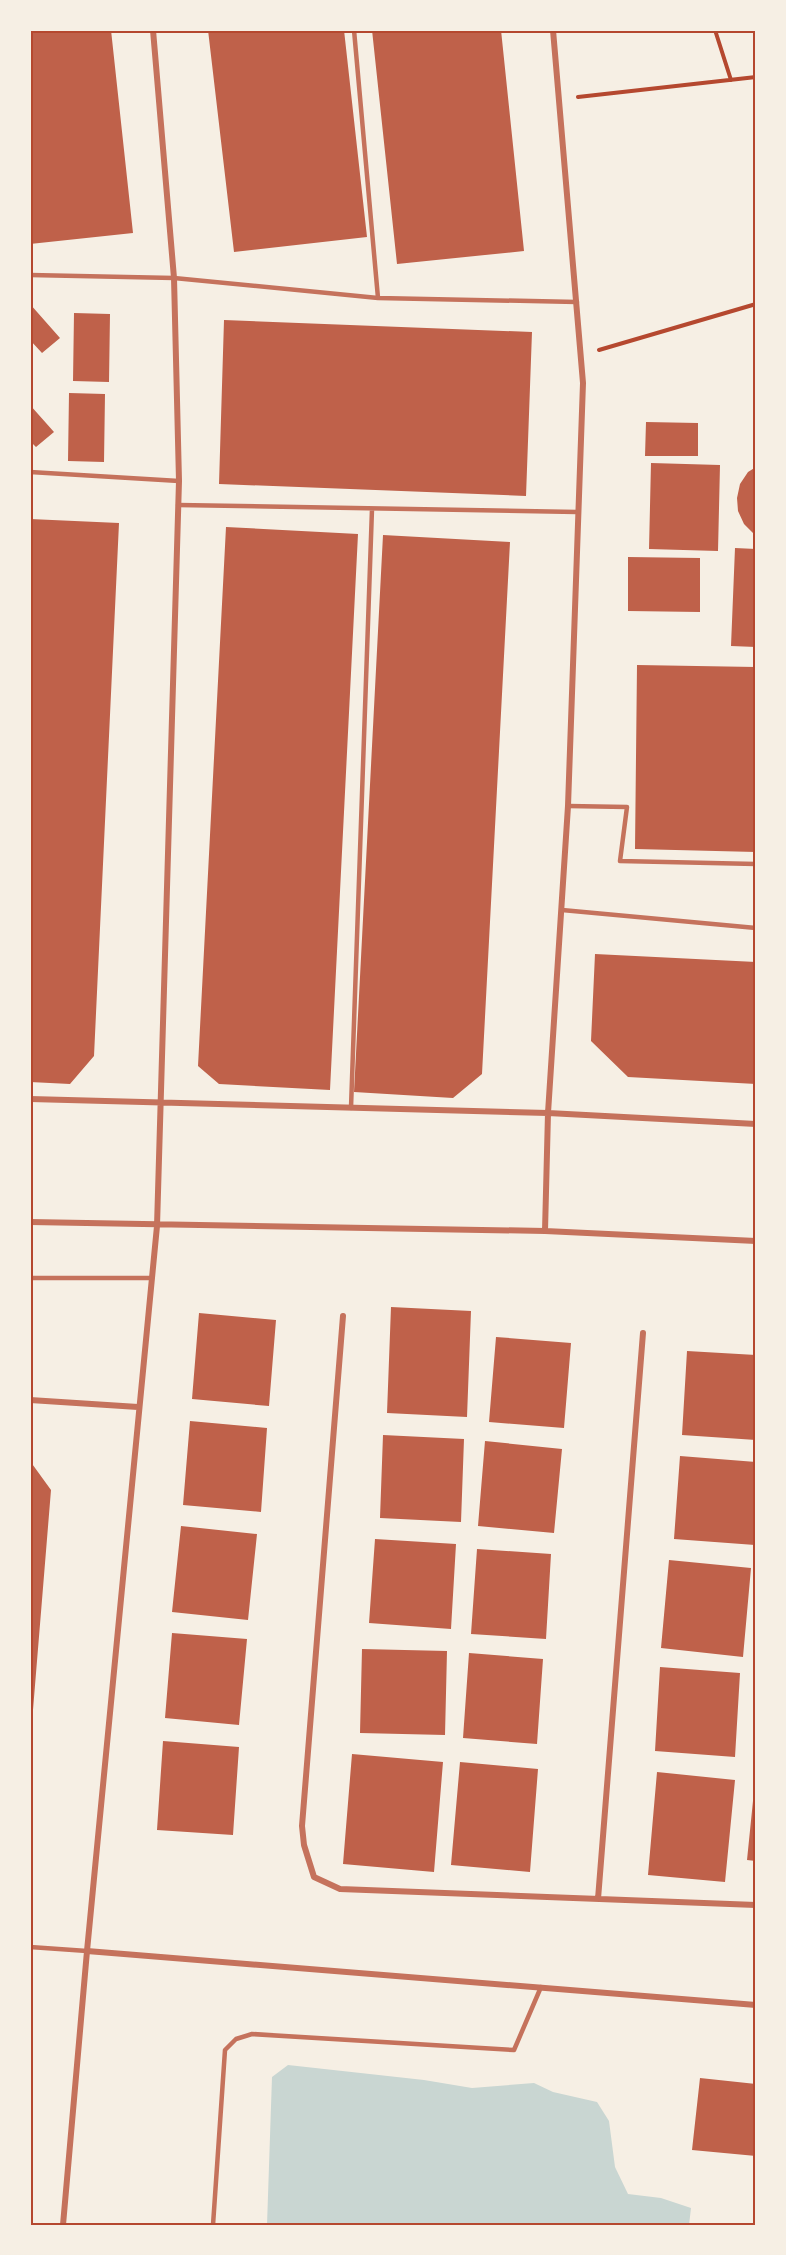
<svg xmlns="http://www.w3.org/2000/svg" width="786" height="2255" font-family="Spectral,serif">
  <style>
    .water { fill: #c9d6d2 }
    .building { fill: #bf614a }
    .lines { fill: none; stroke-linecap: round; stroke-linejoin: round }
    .path { stroke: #b5482f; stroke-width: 4 }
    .service { stroke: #c5725c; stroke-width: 4.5 }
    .minor { stroke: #c5725c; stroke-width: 6 }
    .neatline { fill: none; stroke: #b5482f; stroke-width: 2 }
  </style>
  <rect width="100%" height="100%" fill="#f6efe4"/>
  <path class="water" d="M288,2065L424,2080L472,2088L534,2083L553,2092L597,2102L609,2121L615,2167L628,2194L661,2198L691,2208L689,2225H267L272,2077Z"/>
  <path class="building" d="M30,30H111L133,233L30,244Z
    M208,30H344L367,237L234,252Z
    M372,30H501L524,251L397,264Z
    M30,304L60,338L42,353L30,340Z
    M74,313L110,314L109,382L73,381Z
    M224,320L532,332L526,496L219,484Z
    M69,393L105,394L104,462L68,461Z
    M30,405L54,432L36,447L30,441Z
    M646,422L698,423V456H645Z
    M651,463L720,465L718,551L649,549Z
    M756,467V536L744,524L738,511L737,498L740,484L748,472Z
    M30,519L119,523L94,1056L70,1084L30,1082Z
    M226,527L358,534L330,1090L219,1084L198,1066Z
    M383,535L510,542L482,1074L453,1098L354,1092Z
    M735,548L756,549V647L731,646Z
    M628,557L700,558V612L628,611Z
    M637,665L756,667V852L635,849Z
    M595,954L756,962V1084L628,1077L591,1041Z
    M391,1307L471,1311L467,1417L387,1413Z
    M199,1313L276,1320L269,1406L192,1399Z
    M496,1337L571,1343L564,1428L489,1422Z
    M687,1351L756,1355V1440L682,1435Z
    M190,1421L267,1428L261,1512L183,1505Z
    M383,1435L464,1439L461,1522L380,1518Z
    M485,1441L562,1449L554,1533L478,1526Z
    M680,1456L756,1462L755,1545L674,1539Z
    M30,1461L51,1490L32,1722H30Z
    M181,1526L257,1534L248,1620L172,1612Z
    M375,1539L456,1544L451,1629L369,1623Z
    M477,1549L551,1554L546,1639L471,1634Z
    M669,1560L751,1568L743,1657L661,1648Z
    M172,1633L247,1639L239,1725L165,1718Z
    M362,1649L447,1651L445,1735L360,1733Z
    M469,1653L543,1659L537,1744L463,1738Z
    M660,1667L740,1673L735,1757L655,1751Z
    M163,1741L239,1747L233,1835L157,1830Z
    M352,1754L443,1762L434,1872L343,1864Z
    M460,1762L538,1769L530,1872L451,1865Z
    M657,1772L735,1780L725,1882L648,1875Z
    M754,1791L756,1792V1861L747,1860Z
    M700,2078L756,2084V2156L692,2150Z"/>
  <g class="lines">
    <path class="path" d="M715,30L731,80
      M578,97L756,77
      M599,350L756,304"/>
    <path class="service" d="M354,30L378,298
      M30,275L174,278L378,298L577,302
      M30,472L179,481
      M178,505L577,512
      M568,806L627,807L620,861L756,864
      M562,910L756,928
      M351,1108L372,509
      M30,1278H152
      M30,1947L87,1951
      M213,2225L225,2050L236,2039L252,2034L514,2050L541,1987"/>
    <path class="minor" d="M30,1099L548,1113L756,1124
      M30,1222L545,1231L756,1241
      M545,1231L548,1113L568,806L583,383L553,30
      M343,1316L302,1826L304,1845L314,1877L340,1889L756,1905
      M30,1400L138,1407
      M598,1899L643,1333
      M87,1951L756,2005
      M63,2225L87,1951L157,1226L179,481L174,278L153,30"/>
  </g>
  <rect width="786" height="2255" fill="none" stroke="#f6efe4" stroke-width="63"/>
  <rect x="32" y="32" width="722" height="2192" class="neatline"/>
</svg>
